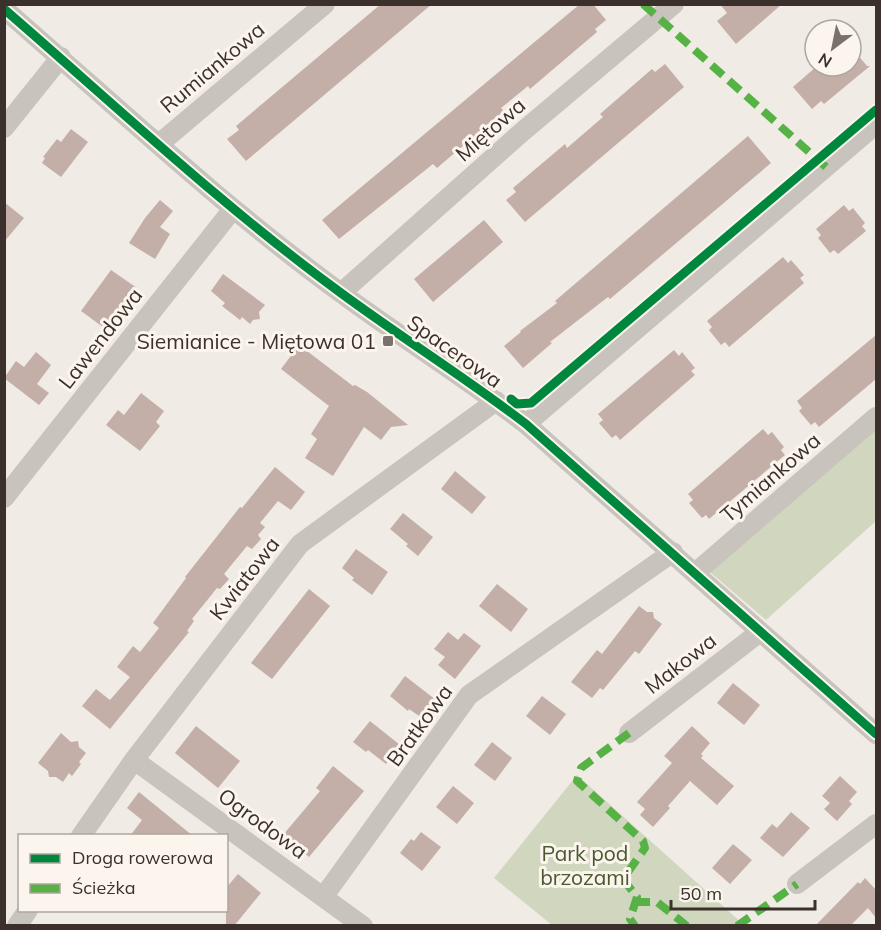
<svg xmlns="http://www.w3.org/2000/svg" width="881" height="930" font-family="Mulish,sans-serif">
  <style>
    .green { fill: #d1d6bf }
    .building { fill: #c3afa7 }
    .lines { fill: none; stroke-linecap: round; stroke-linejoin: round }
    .minor { stroke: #c9c3be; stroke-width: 20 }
    .quiet { stroke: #57b246; stroke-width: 8; stroke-dasharray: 15 8; stroke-linecap: butt }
    .cycleway-casing { stroke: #fbf5ee; stroke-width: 13 }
    .cycleway { stroke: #00873e; stroke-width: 9 }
    .poi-dot { fill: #7a716c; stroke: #fbf5ee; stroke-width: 2 }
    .labels { text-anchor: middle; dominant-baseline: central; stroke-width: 6; stroke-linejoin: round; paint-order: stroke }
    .street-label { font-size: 21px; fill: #3b302b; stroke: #fbf5ee }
    .poi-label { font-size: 21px; fill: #3b302b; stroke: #fbf5ee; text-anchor: end }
    .park-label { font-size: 21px; fill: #4a5a2e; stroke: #fbf5ee }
  </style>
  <rect width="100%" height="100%" fill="#f0ebe5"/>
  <path class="green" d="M876,418V521L766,620L704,567Z
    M577,775L744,925H552L494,878Z"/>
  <path class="building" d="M381,4H432L246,161L227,139L239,130L236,126Z
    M580,4H593L606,20L595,29L597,32L530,89L528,86L501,108L504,111L437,168L433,164L339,239L322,220Z
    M720,4H782L736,44L717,21L727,13Z
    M851,47L867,66H870L824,104L821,101L812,109L793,87L817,66H851Z
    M665,64L684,87L525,222L506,200L516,192L513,188L565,144L567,148L603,117L600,114L652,69L655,72Z
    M71,129L88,142L61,177L42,163L45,158L43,157L57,139L61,142Z
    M748,136L771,163L610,299L608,297L550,342L552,343L523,368L504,346L521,332L520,331L557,303L555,301Z
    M160,200L173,211L160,227L170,234L155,259L129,243L145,218Z
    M4,202L24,218L4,242Z
    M844,205L849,211L853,208L865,223L862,226L866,231L838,254L834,250L830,253L818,238L821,235L816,229Z
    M484,220L503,242L433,302L414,279Z
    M783,257L788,263L791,260L804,275L800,278L804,283L729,347L725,342L721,345L709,330L712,327L707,321Z
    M111,270L137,288L107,330L81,311Z
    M223,274L265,305L259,312L260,319L253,320L250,324L242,317L240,320L222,306L225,303L211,291Z
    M876,335V379L819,427L815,422L811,425L799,411L802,408L797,401Z
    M299,345L353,386L355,385L367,392L408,425L391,427L381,440L364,427L333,476L305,458L317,439L311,434L329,406L281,369Z
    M674,350L679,356L682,352L695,368L691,371L695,375L620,440L616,435L612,438L599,423L603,420L598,414Z
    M36,352L51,365L37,384L49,393L39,405L4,378L16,361L24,367Z
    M141,393L164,411L156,422L160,426L140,451L106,425L118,410L124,415Z
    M763,429L768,435L772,432L784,447L781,450L785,455L709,519L706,515L702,518L689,503L693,500L688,494Z
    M275,467L305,492L291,510L278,501L260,523L265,527L258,535L261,539L252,549L247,546L224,574L229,579L220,589L217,588L192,619L194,621L187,631L189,632L110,729L82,706L96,689L110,700L130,677L117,667L133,646L140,652L159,628L153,623L186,578L185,577L240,507L242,508Z
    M455,471L486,497L472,514L441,489Z
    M403,513L433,537L418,556L406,546L408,544L390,529Z
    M356,549L388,572L372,595L352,580L354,578L342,568Z
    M497,584L528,609L511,632L479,606Z
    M309,589L330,606L272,679L251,663Z
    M639,606L647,612H653L654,618L662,624L639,654L635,651L603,690L600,688L592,698L571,682L597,650L602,654Z
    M448,632L458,640L464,633L481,646L455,679L438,665L445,657L434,649Z
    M405,676L436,700L422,718L409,709L408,711L390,696Z
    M733,683L760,705L744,725L717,703Z
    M542,696L566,714L550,735L526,716Z
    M370,721L400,745L386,764L368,750L366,752L353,742Z
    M196,726L240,761L218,788L175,753Z
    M692,726L710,743L701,754L703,756L701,758L734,786L717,805L690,781L668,806L670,808L653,827L640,815L645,809L637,802L672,763L664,756Z
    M61,733L71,742L78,741L79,747L86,753L79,762L81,764L72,776L69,773L63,782L56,777H49L48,771L38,763Z
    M492,742L512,758L495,781L474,765Z
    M333,766L364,791L309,857L283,835L320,791L316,788Z
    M840,776L857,792L849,801L852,804L837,821L824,809L830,803L822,796Z
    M453,786L474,803L457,824L436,807Z
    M139,792L193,836H130L142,820L127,808Z
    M791,812L810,828L783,857L760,838L772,824L777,828Z
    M421,832L441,847L422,871L400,853L411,839L414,841Z
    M733,844L752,860L730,884L712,868Z
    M238,874L261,893L234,926H226V888Z
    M865,878L876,890V918L868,908L850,926H815L858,882L860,884Z"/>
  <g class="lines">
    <path class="minor" d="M4,9C115,105 222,206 341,293C402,338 466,378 526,424L876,734
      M4,128L61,57
      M159,144L325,4
      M341,293L522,132L674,4
      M526,424L876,124
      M4,498L233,209
      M695,573L876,417
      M629,733L760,632
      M134,760L363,926
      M81,836L134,760L300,544L496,401
      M797,884L876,824
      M324,896L469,695L673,552
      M17,926L28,910"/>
    <path class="quiet" d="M643,4L826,167
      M629,733L581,768L577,781L643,841L645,848L623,879L637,897L630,919L635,926
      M635,902H657L687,926
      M737,926L797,884"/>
    <g class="cycleway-casing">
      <path id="cycleway" d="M4,9C115,105 222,206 341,293C402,338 466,378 526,424L876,734
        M511,399L517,404L531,403L876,110"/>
    </g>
    <use href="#cycleway" class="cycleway"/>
  </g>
  <rect class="poi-dot" x="382" y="335" width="12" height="12" rx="3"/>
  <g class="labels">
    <g class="street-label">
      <text transform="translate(212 67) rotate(-40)">Rumiankowa</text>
      <text transform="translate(490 129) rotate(-41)">Miętowa</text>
      <text transform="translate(100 338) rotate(-52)">Lawendowa</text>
      <text transform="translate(455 351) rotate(35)">Spacerowa</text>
      <text transform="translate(770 477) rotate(-41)">Tymiankowa</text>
      <text transform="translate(244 578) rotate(-52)">Kwiatowa</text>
      <text transform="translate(680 663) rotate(-38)">Makowa</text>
      <text transform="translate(419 725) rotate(-54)">Bratkowa</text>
      <text transform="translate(263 823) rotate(36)">Ogrodowa</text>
    </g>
    <g class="poi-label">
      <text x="376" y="341">Siemianice - Miętowa 01</text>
    </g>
    <g class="park-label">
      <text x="585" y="853">Park pod<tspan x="585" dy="24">brzozami</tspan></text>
    </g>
  </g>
  <rect width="881" height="930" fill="none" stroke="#3b302b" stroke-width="12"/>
  <rect x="18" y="834" width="210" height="78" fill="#fbf5ee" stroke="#aea6a0" stroke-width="1.5"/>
  <rect x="30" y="854" width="30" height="9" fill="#00873e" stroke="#aea6a0" stroke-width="1.5"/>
  <text x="72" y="864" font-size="18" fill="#3b302b">Droga rowerowa</text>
  <rect x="30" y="884" width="30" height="9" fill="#57b246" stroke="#aea6a0" stroke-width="1.5"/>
  <text x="72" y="894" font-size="18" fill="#3b302b">Ścieżka</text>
  <g transform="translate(833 48) rotate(212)"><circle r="28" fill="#fbf5ee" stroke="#aea6a0" stroke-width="1.5"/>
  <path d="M0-4.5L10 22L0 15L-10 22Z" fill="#7a716c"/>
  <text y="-9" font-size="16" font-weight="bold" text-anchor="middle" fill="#3b302b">N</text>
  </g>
  <path d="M671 900v9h144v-9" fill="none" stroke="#3b302b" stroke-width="3"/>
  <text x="680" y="900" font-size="18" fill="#3b302b" stroke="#fbf5ee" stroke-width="4.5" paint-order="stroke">50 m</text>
</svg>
